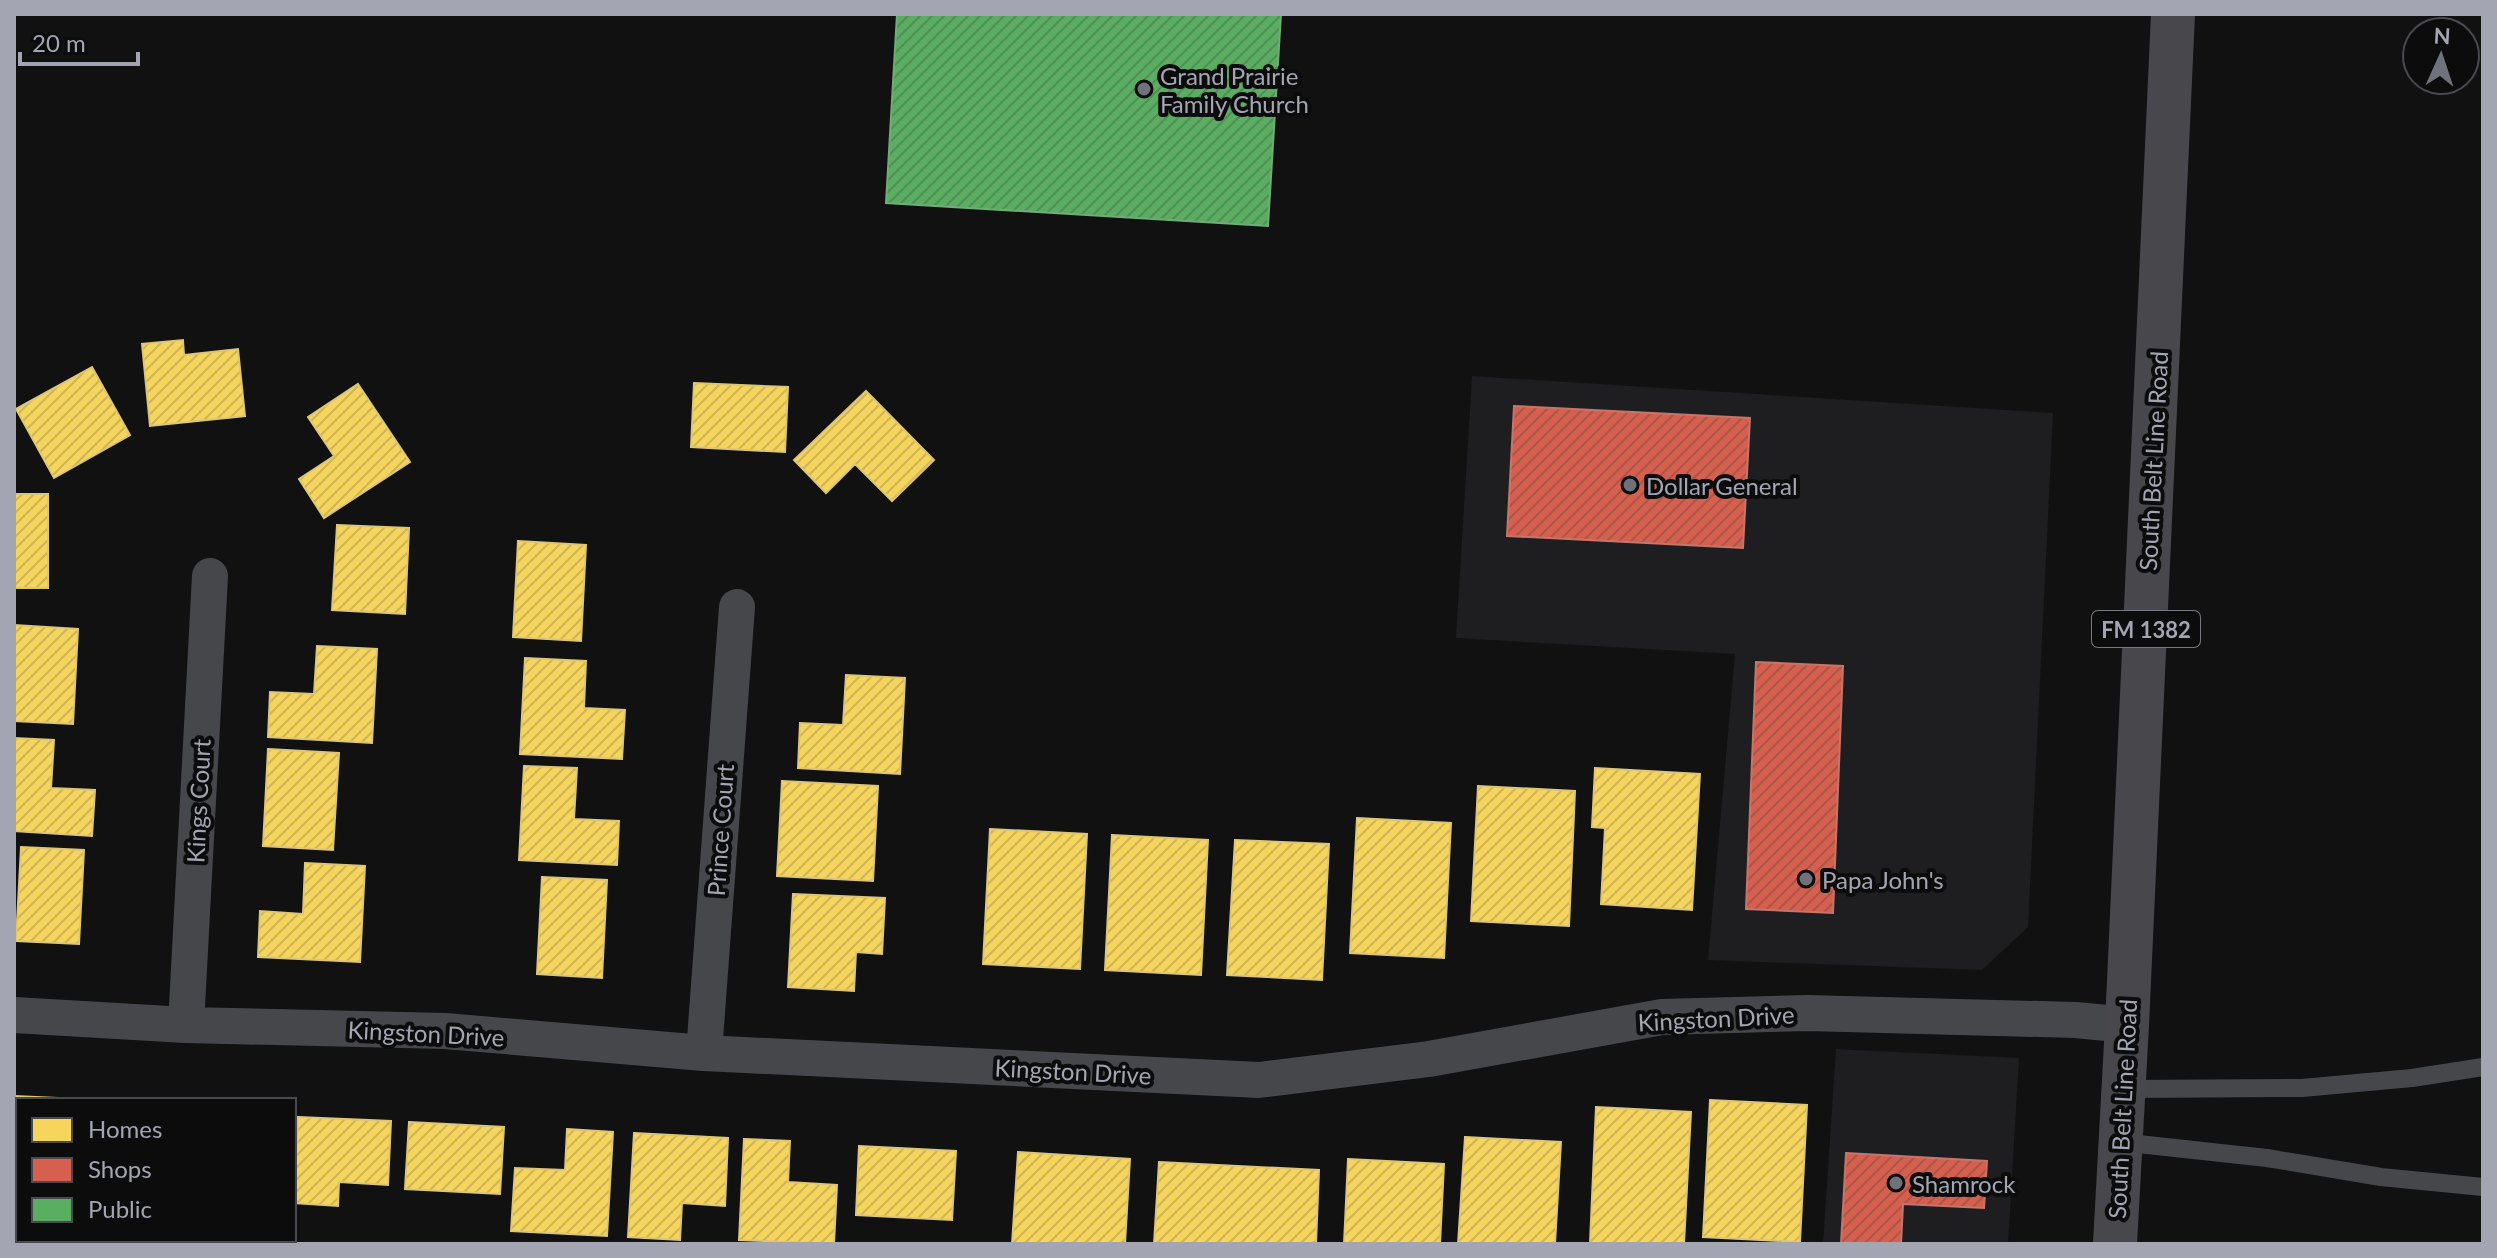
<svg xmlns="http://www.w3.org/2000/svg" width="2497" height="1258" font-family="Lato,sans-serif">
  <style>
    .built { fill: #1e1e20 }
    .homes { fill: url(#homes-hatch); stroke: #ddc776; stroke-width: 2 }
    .shops { fill: url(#shops-hatch); stroke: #c7756b; stroke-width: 2 }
    .public { fill: url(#public-hatch); stroke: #70ac79; stroke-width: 2 }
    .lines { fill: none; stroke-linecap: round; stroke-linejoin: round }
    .service { stroke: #46474a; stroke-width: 18 }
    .minor { stroke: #46474a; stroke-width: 36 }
    .primary { stroke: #48484c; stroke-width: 44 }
    .poi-dot { fill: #70727a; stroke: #0c0c0d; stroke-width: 3 }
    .labels { text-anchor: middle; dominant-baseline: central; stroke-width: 8; stroke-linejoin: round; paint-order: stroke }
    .shield { fill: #0c0c0d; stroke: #767880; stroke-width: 2 }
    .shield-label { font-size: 22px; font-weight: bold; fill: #a3a6b2 }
    .poi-label { font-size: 24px; fill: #a3a6b2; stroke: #0c0c0d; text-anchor: start }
    .street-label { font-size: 24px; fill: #a3a6b2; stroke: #0c0c0d }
  </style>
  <defs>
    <pattern id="homes-hatch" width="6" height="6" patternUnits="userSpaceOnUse" patternTransform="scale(2)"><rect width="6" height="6" fill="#f6d55c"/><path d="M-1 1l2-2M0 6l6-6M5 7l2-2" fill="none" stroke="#cfb454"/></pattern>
    <pattern id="shops-hatch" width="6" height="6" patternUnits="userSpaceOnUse" patternTransform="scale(2)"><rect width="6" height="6" fill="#d6604d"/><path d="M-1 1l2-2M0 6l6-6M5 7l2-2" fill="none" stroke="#ad5447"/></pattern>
    <pattern id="public-hatch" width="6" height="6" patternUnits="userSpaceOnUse" patternTransform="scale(2)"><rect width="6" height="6" fill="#5aae61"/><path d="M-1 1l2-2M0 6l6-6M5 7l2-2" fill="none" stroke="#508f56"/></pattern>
  </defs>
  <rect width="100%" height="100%" fill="#111112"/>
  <path class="built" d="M1472,376L2053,413L2028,927L1982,970L1708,960L1735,654L1456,638Z
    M1836,1049L2019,1058L2008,1244H1823Z"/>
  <path class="homes" d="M183,340L184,355L238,349L245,416L150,426L142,344Z
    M92,367L130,435L54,478L16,409Z
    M694,383L788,387L785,452L691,447Z
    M358,384L410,462L324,518L299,479L334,456L308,417Z
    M866,391L934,460L892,501L855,464L826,493L794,460Z
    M14,494H48V588H14Z
    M337,525L409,528L405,614L332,610Z
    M518,541L586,545L581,641L513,637Z
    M14,625L78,629L73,724L14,721Z
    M317,646L377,649L372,743L268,737L270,692L314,694Z
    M525,658L586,661L584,708L625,710L622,759L520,754Z
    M846,675L905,678L900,774L798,768L800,723L843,725Z
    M14,738L54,740L51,788L95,790L92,836L14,831Z
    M268,749L339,753L333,850L263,846Z
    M524,766L577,768L574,819L619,821L617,865L519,860Z
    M1595,768L1700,774L1692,910L1601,904L1605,828L1592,827Z
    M782,781L878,786L873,881L777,876Z
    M1478,786L1575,791L1569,926L1471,921Z
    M1357,818L1451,823L1444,958L1350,953Z
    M990,829L1087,834L1080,969L983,964Z
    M1112,835L1208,840L1201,975L1105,970Z
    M1235,840L1329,844L1322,980L1227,975Z
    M21,847L84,850L79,944L16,941Z
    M305,863L365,866L360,962L258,957L260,911L303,914Z
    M542,877L607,880L602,978L537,974Z
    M793,894L885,898L882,954L856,952L854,991L788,987Z
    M14,1096L58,1098L18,1100V1199H14Z
    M1710,1100L1807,1105L1800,1242L1703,1237Z
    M1596,1107L1691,1112L1684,1244L1590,1243Z
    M298,1117L391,1121L388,1185L339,1182L338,1206L294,1203Z
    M409,1122L504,1127L500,1194L405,1189Z
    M567,1129L613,1132L607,1236L511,1231L515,1168L565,1170Z
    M634,1133L728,1138L725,1206L682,1203L680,1240L628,1237Z
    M1465,1137L1561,1142L1555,1244H1458Z
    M744,1139L790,1141L788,1182L837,1185L834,1244L739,1240Z
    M859,1146L956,1151L952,1220L856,1215Z
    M1018,1152L1130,1159L1125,1244H1012Z
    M1348,1159L1444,1164L1440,1244H1344Z
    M1159,1162L1319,1170L1316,1244H1154Z"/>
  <path class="shops" d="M1514,406L1750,418L1743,548L1507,536Z
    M1756,662L1843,666L1833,913L1746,909Z
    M1846,1153L1987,1161L1984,1208L1903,1204L1901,1244H1841Z"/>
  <path class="public" d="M897,14H1281L1268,226L886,203Z"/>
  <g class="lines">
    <path class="service" d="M2124,1089L2302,1088L2412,1078L2483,1067
      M2120,1142L2267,1158L2381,1177L2483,1187"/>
    <path class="minor" d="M14,1015L186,1025L445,1031L704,1053L1259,1080L1429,1059L1662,1017L1807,1013L2076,1020L2127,1025
      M186,1025L210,576
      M704,1053L737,607"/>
    <path class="primary" d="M2115,1244L2127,1025L2173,14"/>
  </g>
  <g class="poi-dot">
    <circle cx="1144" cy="89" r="8"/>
    <circle cx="1630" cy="485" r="8"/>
    <circle cx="1806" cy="879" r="8"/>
    <circle cx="1896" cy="1183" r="8"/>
  </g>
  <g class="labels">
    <rect class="shield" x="2092" y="611" width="108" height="36" rx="6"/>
    <g class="shield-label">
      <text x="2146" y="629">FM 1382</text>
    </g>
    <g class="poi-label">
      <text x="1160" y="75">Grand Prairie<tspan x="1160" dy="28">Family Church</tspan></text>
      <text x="1646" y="485">Dollar General</text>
      <text x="1822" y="879">Papa John's</text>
      <text x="1912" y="1183">Shamrock</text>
    </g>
    <g class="street-label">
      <text transform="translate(2153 461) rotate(-87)">South Belt Line Road</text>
      <text transform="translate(198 801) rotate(-87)">Kings Court</text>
      <text transform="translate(720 830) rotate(-86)">Prince Court</text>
      <text transform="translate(1716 1018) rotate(-3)">Kingston Drive</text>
      <text transform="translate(426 1033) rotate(3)">Kingston Drive</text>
      <text transform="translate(1073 1071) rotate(3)">Kingston Drive</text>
      <text transform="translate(2122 1109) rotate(-87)">South Belt Line Road</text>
    </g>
  </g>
  <rect width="2497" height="1258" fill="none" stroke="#a3a6b2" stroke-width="32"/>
  <rect x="16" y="1098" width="280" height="144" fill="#0c0c0d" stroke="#484a4f" stroke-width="2"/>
  <rect x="32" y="1118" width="40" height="24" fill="#f6d55c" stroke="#484a4f" stroke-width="2"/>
  <text x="88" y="1138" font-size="24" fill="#a3a6b2">Homes</text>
  <rect x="32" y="1158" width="40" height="24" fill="#d6604d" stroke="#484a4f" stroke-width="2"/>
  <text x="88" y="1178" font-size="24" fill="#a3a6b2">Shops</text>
  <rect x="32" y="1198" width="40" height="24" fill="#5aae61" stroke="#484a4f" stroke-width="2"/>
  <text x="88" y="1218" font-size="24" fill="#a3a6b2">Public</text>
  <g transform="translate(2441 56) rotate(3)"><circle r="38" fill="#0c0c0d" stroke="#484a4f" stroke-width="2"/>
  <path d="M0-6L14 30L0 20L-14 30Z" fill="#70727a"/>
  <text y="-12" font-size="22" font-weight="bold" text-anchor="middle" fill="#a3a6b2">N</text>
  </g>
  <path d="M20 52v12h118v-12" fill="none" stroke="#a3a6b2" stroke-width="4"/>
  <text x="32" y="52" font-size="24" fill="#a3a6b2" stroke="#0c0c0d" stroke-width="6" paint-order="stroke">20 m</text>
</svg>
